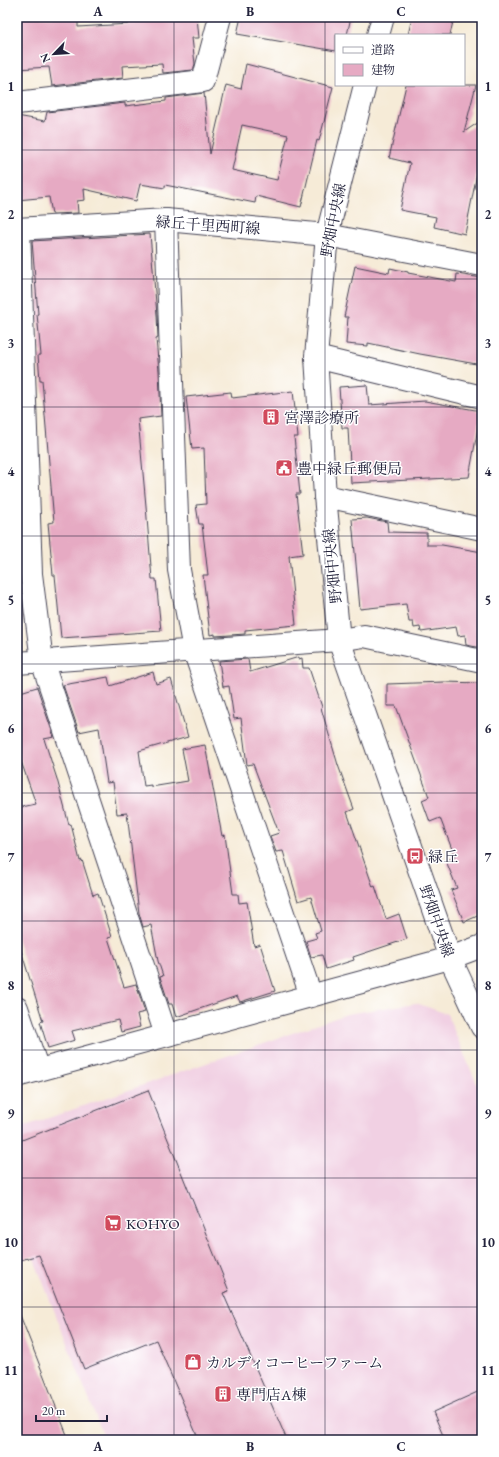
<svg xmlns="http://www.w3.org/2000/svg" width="499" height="1457" font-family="'EB Garamond','Noto Serif JP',serif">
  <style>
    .built { fill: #f1d0e3 }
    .building { fill: #e6aac3; fill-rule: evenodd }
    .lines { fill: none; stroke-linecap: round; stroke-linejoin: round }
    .minor-casing { stroke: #424052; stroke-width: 24 }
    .tertiary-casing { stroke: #424052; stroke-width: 24 }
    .minor { stroke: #fff; stroke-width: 22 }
    .tertiary { stroke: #fff; stroke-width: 22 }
    .grid { fill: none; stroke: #22223b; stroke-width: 1; stroke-opacity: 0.55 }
    .labels { text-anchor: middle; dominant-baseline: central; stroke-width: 3; stroke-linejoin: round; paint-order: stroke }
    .street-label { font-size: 15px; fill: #22223b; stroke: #fff }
    .poi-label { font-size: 15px; fill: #22223b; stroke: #fff; text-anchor: start }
    .neatline { fill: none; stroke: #22223b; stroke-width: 1.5 }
    .grid-label { font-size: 13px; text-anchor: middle; font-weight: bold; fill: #22223b }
  </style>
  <rect width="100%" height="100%" fill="#fff"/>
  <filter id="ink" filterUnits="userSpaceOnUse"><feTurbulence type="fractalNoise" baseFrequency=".025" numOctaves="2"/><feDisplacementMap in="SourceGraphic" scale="8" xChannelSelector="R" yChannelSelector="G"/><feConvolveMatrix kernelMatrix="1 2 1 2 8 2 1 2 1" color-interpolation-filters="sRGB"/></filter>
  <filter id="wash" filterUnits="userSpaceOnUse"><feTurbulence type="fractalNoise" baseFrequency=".012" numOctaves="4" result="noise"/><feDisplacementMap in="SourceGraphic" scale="16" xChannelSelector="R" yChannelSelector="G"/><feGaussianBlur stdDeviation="0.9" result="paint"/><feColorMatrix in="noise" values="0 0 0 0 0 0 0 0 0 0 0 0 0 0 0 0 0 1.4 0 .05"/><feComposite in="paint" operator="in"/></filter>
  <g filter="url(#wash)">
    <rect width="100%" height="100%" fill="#f6ebd7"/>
    <path class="built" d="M416,1003L447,1014L482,1096V1440H105L17,1216V1129L347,1014Z"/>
    <g id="blocks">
      <path class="building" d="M17,17H78V27L128,24V22L169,18L197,17L199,38H192L195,64L193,70L163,73L162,64L122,66L123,78L52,86L49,67L17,69Z
        M241,17H351L347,35H336V51L237,34Z
        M412,17H454L450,35H408Z
        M246,64L333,87L319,141L317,140L301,207L256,196L255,203L165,185V188L140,184L136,201L84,189L85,200L77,201L78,213L52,214L49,197L17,200V116L45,121L47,112L125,103V106L166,101V98L204,93L210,154L226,85L241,89ZM242,125L288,135L277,180L232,170Z
        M406,85H476L464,132L482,120V148L465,234L434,227L436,217L400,210L410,163L389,158Z
        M150,234L157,315L158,338L156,339L159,371L161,416L138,419L146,506L152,579H156L161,631L61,638L55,575H53L48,523L54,522L42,380H40L38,355H41L37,314H38L32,241Z
        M355,266L389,273L390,268L408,272V273L456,282L457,274L482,278V365L420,354L368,343V346L346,344L348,317H344Z
        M367,385L369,405L425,401L481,411L469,477L351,483L348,428H342L339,387Z
        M293,391L298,437H294L300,494H296L303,554L289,556L296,625L245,630V634L215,636V634L210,635L203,575H208L202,524H199L196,505L206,504L204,448L192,449L186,397L231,392L232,398Z
        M367,518L387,522L388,532L427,533V545H442L482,552V648L466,645L465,635L458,636L456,627L421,632L420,627L414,628L413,622H409L406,604L360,609L352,519Z
        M299,657V659L302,658L303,668H309L322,707L321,708L338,765L354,809L347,812L373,887L375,886L386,919L399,914L407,939L353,957L354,960L326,969L322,955L311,957L306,941L317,938L315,933L321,931L311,897L298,901L283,851L276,852L270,836L279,833L253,764L247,765L241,718L234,719L229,686L223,687L219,661L248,659L250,672Z
        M153,672L156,684L171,679L188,737L139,751L144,786L151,785V787L188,781L182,749L205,745L222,836L225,835L233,894H238L239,903L247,902L254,946L260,944L275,991L240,1002L237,996L176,1017L172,1004H169L160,977L163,976L158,961L151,925L143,927L139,913L127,813L117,814L113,782L107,783L99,728L79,732L63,685L108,677L110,686Z
        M444,682L482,683V914L464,922L451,890L457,888L446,861L455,857L440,818L430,822L422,800L429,797L396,706H387V684Z
        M37,687L54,737L44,739L57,779L69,825L71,824L80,861L82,860L93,895L98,893L112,937L108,938L124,987L136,984L145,1012L137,1014L140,1027L121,1032L118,1020L72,1031L75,1040L48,1048L40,1022L43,1021L17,938V808L36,804L17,750V693Z
        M148,1090L229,1291L223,1293L287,1440H199L156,1340L84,1369L39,1255L17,1261V1142Z
        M17,1310H18L69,1440H17Z
        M482,1390V1440H445L433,1412Z"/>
    </g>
  </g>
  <g filter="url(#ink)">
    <use href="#blocks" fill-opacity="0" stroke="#424052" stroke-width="1"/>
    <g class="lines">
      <g class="minor-casing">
        <path id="minor" d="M17,103L203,81L220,17
          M166,220L179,570L194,650L311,996
          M19,229L31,574L42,661L166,1035
          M327,235L482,265
          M316,357L482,397
          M325,496L482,529
          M17,663L339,640L364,636L482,661
          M17,1008L38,1070
          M17,1076L450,958L482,946"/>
      </g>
      <g class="tertiary-casing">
        <path id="tertiary" d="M378,35L383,17
          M365,85L327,235L316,357L325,496L339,640L450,958L482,1027
          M17,229L166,220L327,235"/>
      </g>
      <use href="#minor" class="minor"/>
      <use href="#tertiary" class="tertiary"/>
    </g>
  </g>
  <path class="grid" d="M174,17V1440M325,17V1440M17,150H482M17,279H482M17,407H482M17,536H482M17,664H482M17,793H482M17,921H482M17,1050H482M17,1178H482M17,1307H482"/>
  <defs>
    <g id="building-square" transform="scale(0.9)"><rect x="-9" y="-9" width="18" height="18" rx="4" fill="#d1495b" stroke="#fff"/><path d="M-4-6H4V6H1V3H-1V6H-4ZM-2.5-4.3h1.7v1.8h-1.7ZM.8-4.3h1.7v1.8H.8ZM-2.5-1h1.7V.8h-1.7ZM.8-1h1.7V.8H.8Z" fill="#fff"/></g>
    <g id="civic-square" transform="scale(0.9)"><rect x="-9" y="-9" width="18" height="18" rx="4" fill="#d1495b" stroke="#fff"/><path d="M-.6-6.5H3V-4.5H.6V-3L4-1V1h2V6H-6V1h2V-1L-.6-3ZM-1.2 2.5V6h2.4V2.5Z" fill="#fff"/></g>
    <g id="bus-square" transform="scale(0.9)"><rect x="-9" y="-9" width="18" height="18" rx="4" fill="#d1495b" stroke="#fff"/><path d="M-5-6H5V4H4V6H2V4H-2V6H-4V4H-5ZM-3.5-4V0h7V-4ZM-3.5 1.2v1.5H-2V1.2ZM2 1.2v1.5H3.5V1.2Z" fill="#fff"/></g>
    <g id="supermarket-square" transform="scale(0.9)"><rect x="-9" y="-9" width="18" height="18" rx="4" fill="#d1495b" stroke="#fff"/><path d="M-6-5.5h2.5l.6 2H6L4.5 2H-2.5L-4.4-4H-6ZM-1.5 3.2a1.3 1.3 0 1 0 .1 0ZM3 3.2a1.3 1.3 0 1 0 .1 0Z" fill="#fff"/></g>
    <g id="shop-square" transform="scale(0.9)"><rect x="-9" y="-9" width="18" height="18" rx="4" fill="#d1495b" stroke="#fff"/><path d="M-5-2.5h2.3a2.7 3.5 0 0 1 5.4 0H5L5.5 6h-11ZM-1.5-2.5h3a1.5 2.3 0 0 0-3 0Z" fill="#fff"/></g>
  </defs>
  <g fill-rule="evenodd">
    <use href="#building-square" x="271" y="417"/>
    <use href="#civic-square" x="284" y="468"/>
    <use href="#bus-square" x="415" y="856"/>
    <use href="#supermarket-square" x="113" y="1223"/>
    <use href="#shop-square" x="193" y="1362"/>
    <use href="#building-square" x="223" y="1394"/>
  </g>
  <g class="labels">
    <g class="street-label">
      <text transform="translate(333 220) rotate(-79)">野畑中央線</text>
      <text transform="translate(208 225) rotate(4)">緑丘千里西町線</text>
      <text transform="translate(332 566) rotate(-96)">野畑中央線</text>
      <text transform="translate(437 921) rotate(71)">野畑中央線</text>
    </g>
    <g class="poi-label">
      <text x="284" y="417">宮澤診療所</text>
      <text x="297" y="468">豊中緑丘郵便局</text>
      <text x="428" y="856">緑丘</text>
      <text x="126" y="1223">KOHYO</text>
      <text x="206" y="1362">カルディコーヒーファーム</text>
      <text x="236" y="1394">専門店A棟</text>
    </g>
  </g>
  <rect width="499" height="1457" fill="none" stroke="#fff" stroke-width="44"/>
  <rect x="335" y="34" width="130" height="52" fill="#ffffff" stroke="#a7a7b1"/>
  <rect x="343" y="47" width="20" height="6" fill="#ffffff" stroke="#a7a7b1"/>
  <text x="371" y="54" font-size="12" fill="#22223b">道路</text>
  <rect x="343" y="64" width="20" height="12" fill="#e6aac3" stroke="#a7a7b1"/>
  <text x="371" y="74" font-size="12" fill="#22223b">建物</text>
  <g transform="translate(54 54) rotate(245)" stroke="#ffffff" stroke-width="3" paint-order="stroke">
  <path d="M0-3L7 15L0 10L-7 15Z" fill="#22223b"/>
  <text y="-6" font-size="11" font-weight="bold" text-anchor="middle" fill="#22223b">N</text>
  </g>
  <path d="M36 1415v6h71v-6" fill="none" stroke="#22223b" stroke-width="2"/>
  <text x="42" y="1415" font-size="12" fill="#22223b" stroke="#ffffff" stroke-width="3" paint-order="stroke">20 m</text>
  <rect x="22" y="22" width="455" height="1413" class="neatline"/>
  <g class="grid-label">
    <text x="98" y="16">A</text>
    <text x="250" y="16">B</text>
    <text x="401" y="16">C</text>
    <text x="11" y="91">1</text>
    <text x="488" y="91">1</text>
    <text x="11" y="219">2</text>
    <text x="488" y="219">2</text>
    <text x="11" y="348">3</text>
    <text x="488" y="348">3</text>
    <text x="11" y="476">4</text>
    <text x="488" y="476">4</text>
    <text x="11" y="605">5</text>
    <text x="488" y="605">5</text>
    <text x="11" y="733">6</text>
    <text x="488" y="733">6</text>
    <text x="11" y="862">7</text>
    <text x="488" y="862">7</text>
    <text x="11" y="990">8</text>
    <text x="488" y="990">8</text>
    <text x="11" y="1118">9</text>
    <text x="488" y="1118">9</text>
    <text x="11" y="1247">10</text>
    <text x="488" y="1247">10</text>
    <text x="11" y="1375">11</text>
    <text x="488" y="1375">11</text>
    <text x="98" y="1451">A</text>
    <text x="250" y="1451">B</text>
    <text x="401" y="1451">C</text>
  </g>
</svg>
